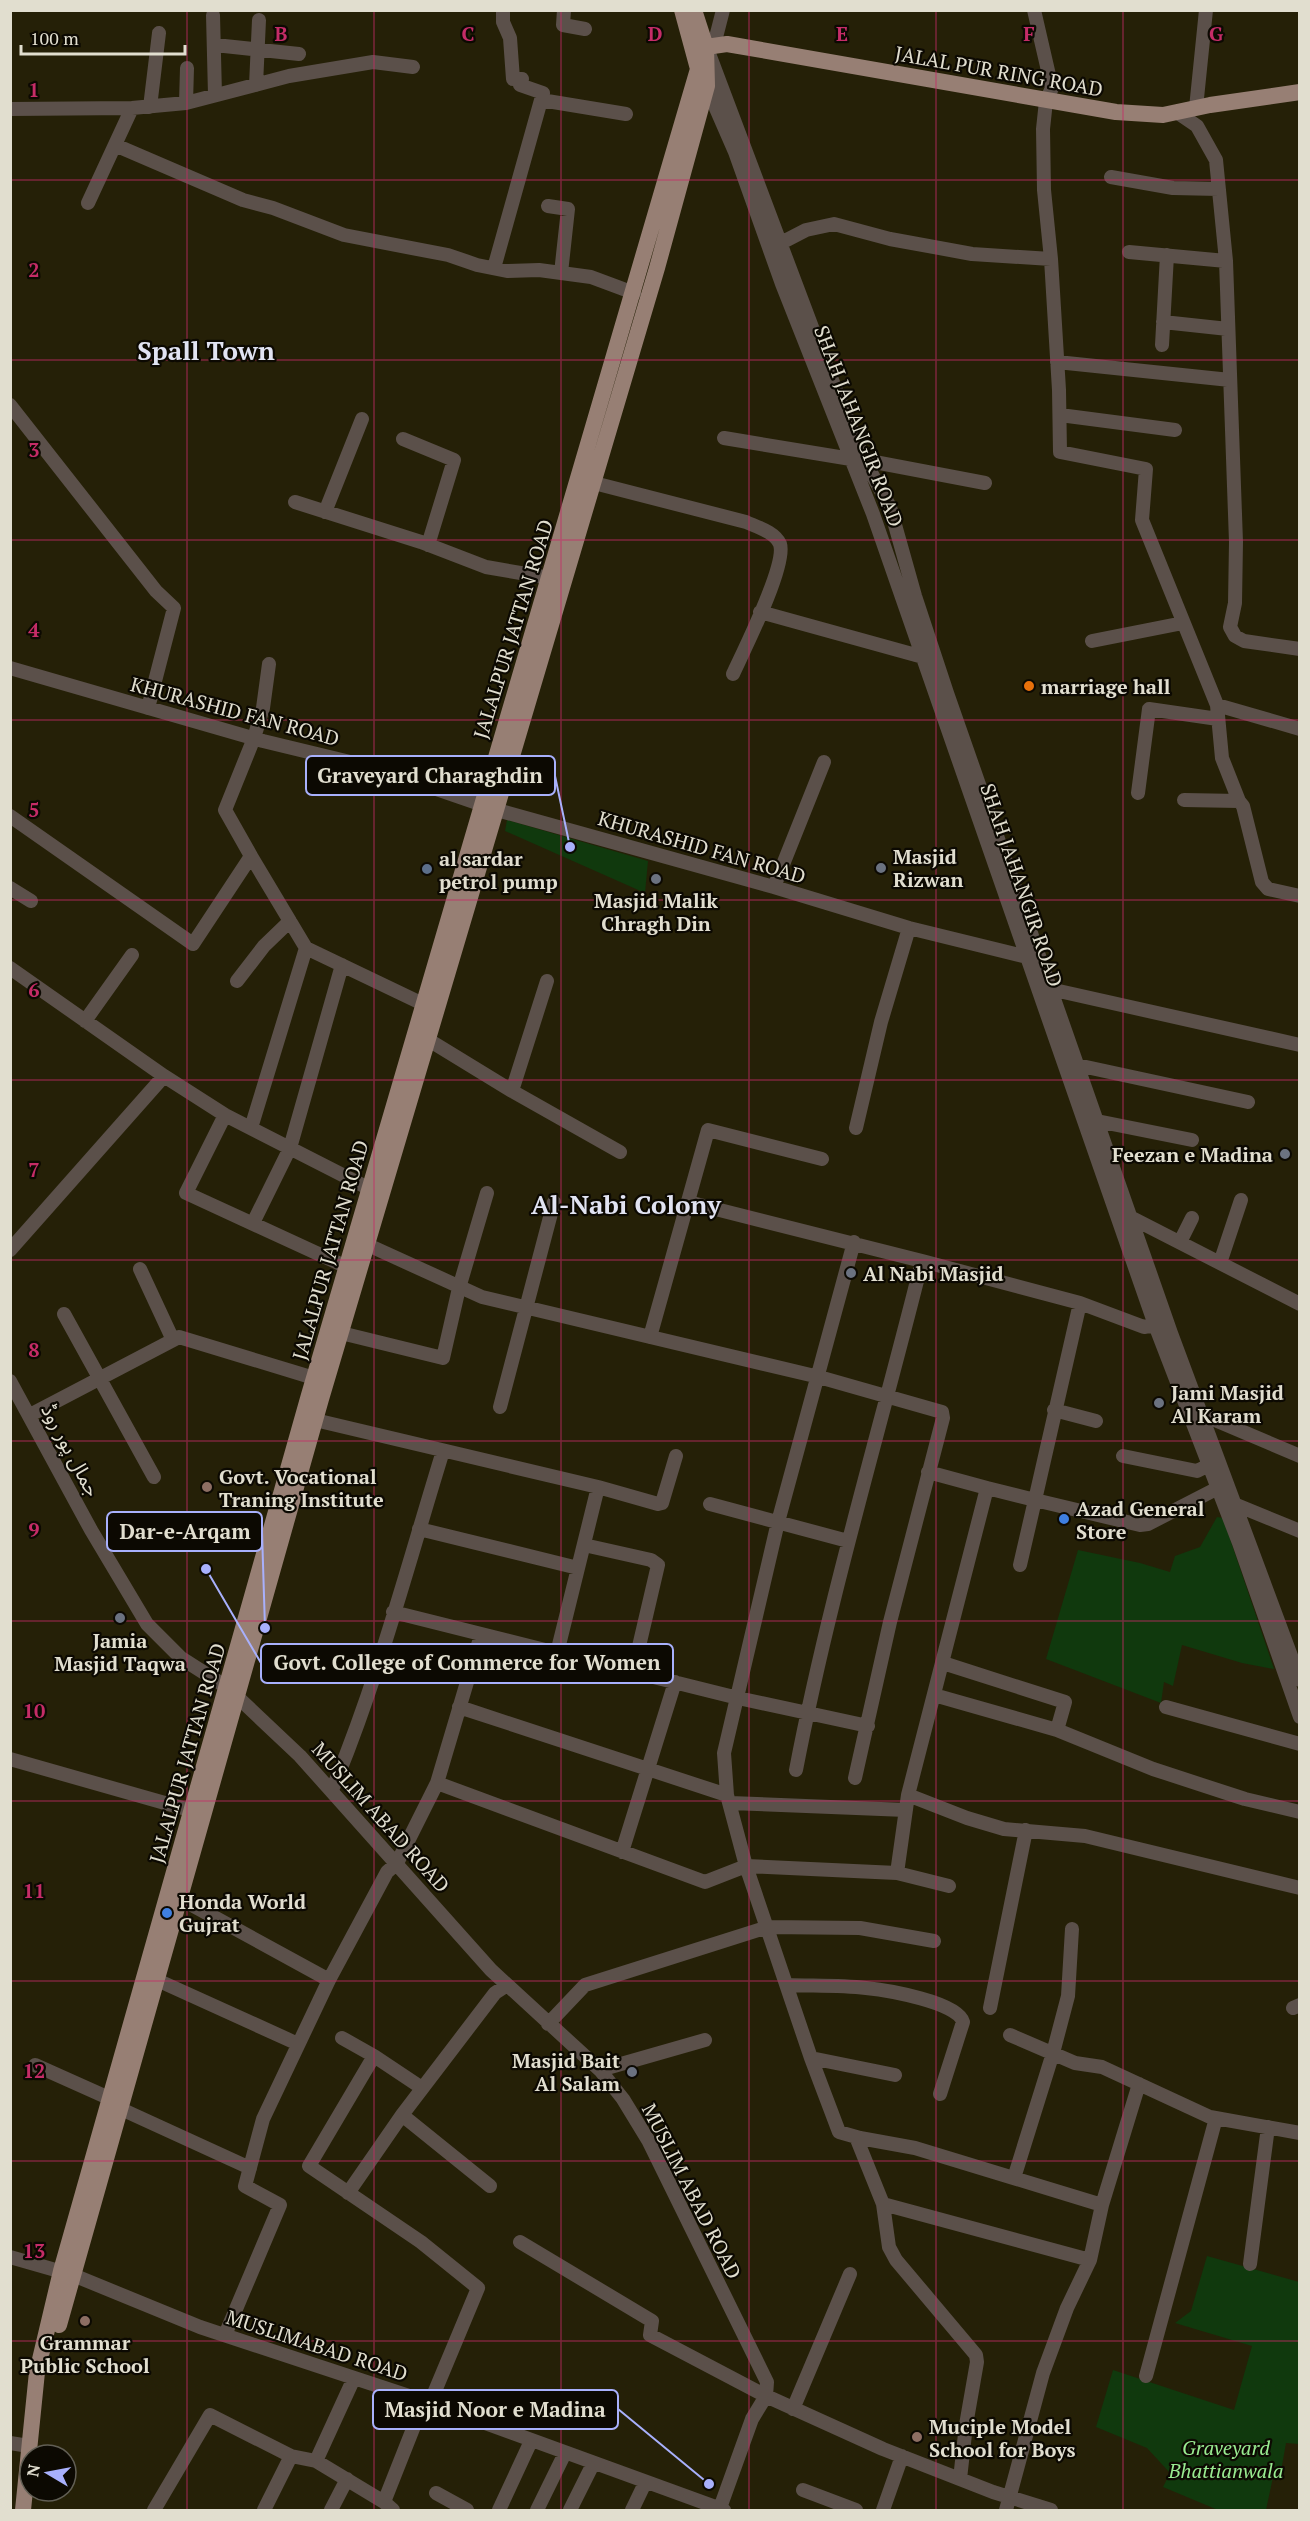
<svg xmlns="http://www.w3.org/2000/svg" width="1310" height="2521" font-family="'PT Serif','Noto Sans Arabic',serif">
  <style>
    .green { fill: #10390d }
    .lines { fill: none; stroke-linecap: round; stroke-linejoin: round }
    .minor { stroke: #5b504a; stroke-width: 14 }
    .major { stroke: #977f74; stroke-width: 16 }
    .grid { fill: none; stroke: #c52c67; stroke-width: 1.5; stroke-opacity: 0.55 }
    .food-dot { fill: #e8710a; stroke: #0c0902; stroke-width: 2 }
    .worship-dot { fill: #6b7280; stroke: #0c0902; stroke-width: 2 }
    .service-dot { fill: #5c6f8a; stroke: #0c0902; stroke-width: 2 }
    .education-dot { fill: #8d6e63; stroke: #0c0902; stroke-width: 2 }
    .shop-dot { fill: #3f7fe0; stroke: #0c0902; stroke-width: 2 }
    .labels { text-anchor: middle; dominant-baseline: central; stroke-width: 4.5; stroke-linejoin: round; paint-order: stroke }
    .street-label { font-size: 20px; fill: #e1decf; stroke: #0c0902 }
    .poi-label { font-size: 20px; font-weight: bold; fill: #e1decf; stroke: #0c0902; text-anchor: start }
    .park-label { font-size: 20px; font-style: italic; fill: #99ec91; stroke: #0c0902 }
    .district-label { font-size: 26px; font-weight: bold; fill: #e1e3f2; stroke: #0c0902 }
    .grid-label { font-size: 20px; text-anchor: middle; font-weight: bold; fill: #c52c67; stroke: #0c0902; stroke-width: 4.5; stroke-linejoin: round; paint-order: stroke }
    .leader { fill: none; stroke: #a8b0fc; stroke-width: 2 }
    .callout-dot { fill: #a8b0fc; stroke: #0c0902; stroke-width: 2 }
    .callout { fill: #0c0902; stroke: #a8b0fc; stroke-width: 2 }
    .callout-label { font-size: 21px; text-anchor: middle; font-weight: bold; fill: #e1decf }
  </style>
  <rect width="100%" height="100%" fill="#252007"/>
  <path class="green" d="M507,820L648,861L645,893L505,831Z
    M1217,1517L1223,1518L1274,1669L1242,1663L1182,1645L1173,1686L1164,1682L1161,1703L1046,1659L1078,1550L1140,1563L1170,1572L1175,1556L1200,1547Z
    M1207,2256L1299,2282V2444L1286,2443L1280,2477H1273L1266,2510H1218L1163,2487L1170,2473L1147,2448L1096,2427L1113,2370L1234,2410L1252,2346L1175,2323L1191,2311Z"/>
  <g class="lines">
    <path class="minor" d="M564,10L563,25L585,29
      M1034,10L1052,88L1046,101L1043,129L1044,190L1051,259L1059,390L1060,452L1146,469L1142,520L1217,705L1222,758L1239,801L1243,806L1262,882L1268,889L1300,896
      M213,15L215,95
      M215,45L299,54
      M714,45L723,10
      M708,51L830,375L864,460L890,507L915,596L947,693L1171,1333L1300,1680
      M704,81L735,152L782,284L873,514L1155,1325L1239,1543L1300,1717
      M256,85L259,20
      M541,100L626,114
      M186,103L187,68
      M150,107L159,33
      M1196,108L1206,10
      M10,109L132,108L186,103L289,76L373,62L413,67
      M1178,113L1197,126L1216,160L1226,261L1236,542L1235,603L1230,627L1235,636L1244,641L1300,649
      M115,145L243,200L273,208L344,235L448,255L477,265L507,271L539,270L591,277L634,293
      M1111,177L1173,188L1219,189
      M88,203L132,108
      M548,206L568,209L561,273
      M779,244L806,230L834,224L890,239L972,254L1051,259
      M1129,252L1226,261
      M494,268L543,93L520,85L522,79H513L510,38L503,22V10
      M1163,322L1228,329
      M1162,345L1167,255
      M1057,362L1230,380
      M10,405L156,591L174,608L148,708
      M1060,415L1175,430
      M724,438L851,459
      M403,439L454,460L428,545
      M864,460L985,483
      M594,483L746,522C757,527 775,532 780,544C787,565 743,652 733,674
      M295,502L421,542L486,567L550,578
      M325,512L362,419
      M760,612L923,657L929,655
      M1092,641L1183,623
      M10,668L263,741L375,768L497,810L774,887L909,928L1027,957L1033,955
      M1217,705L1300,729
      M1138,793L1149,709L1218,719
      M1184,800L1239,801
      M10,816L193,944L251,856L306,948L423,1004
      M251,856L225,810L254,738L263,708L269,664
      M774,887L824,762
      M10,888L31,901
      M10,968L164,1076L225,1115L370,1189
      M237,981L264,946L290,921
      M1050,989L1300,1045
      M85,1021L132,955
      M427,1039L512,1091L620,1152
      M1077,1065L1248,1102
      M512,1091L547,981
      M225,1115L186,1193L347,1267
      M1097,1121L1192,1140
      M251,1128L306,948
      M856,1128L881,1022L909,928
      M688,1202L922,1261
      M1130,1217L1300,1304
      M253,1223L290,1148L342,965
      M1180,1242L1192,1218
      M368,1245L482,1297L819,1377L942,1412L943,1418L890,1622L855,1778
      M10,1250L164,1076
      M1220,1263L1241,1200
      M140,1269L173,1340
      M64,1314L154,1477
      M341,1333L443,1358L459,1288L487,1193
      M650,1337L708,1130L822,1159
      M10,1381L91,1530L147,1624L181,1658L228,1688L300,1756L491,1970L600,2070L623,2099L648,2140L767,2382L766,2396L883,2449L993,2492L1051,2510
      M500,1407L554,1202
      M1054,1410L1096,1421
      M1201,1414L1300,1456
      M30,1415L179,1337L314,1378
      M315,1420L598,1487L658,1504L662,1503L676,1456
      M1123,1456L1197,1471L1209,1465
      M987,1488L1035,1500L1080,1303
      M710,1504L848,1541
      M1234,1504L1300,1531
      M584,1545L651,1560L658,1565L633,1672
      M1020,1565L1035,1500L1140,1525L1148,1524L1218,1488
      M578,1568L598,1487
      M393,1612L557,1653L578,1568L419,1529
      M481,1635L437,1783L705,1882L746,1866L727,1795L724,1753L778,1522L854,1242
      M557,1653L738,1698L868,1726
      M943,1663L1065,1702L1057,1730
      M934,1695L1057,1730L1153,1769L1245,1799L1300,1812
      M459,1707L727,1795
      M1166,1707L1300,1744
      M10,1759L193,1811
      M796,1770C829,1598 880,1430 922,1261L1080,1303L1144,1327L1155,1325
      M332,1790C378,1680 408,1564 443,1451
      M908,1795L987,1488L928,1472
      M730,1803L906,1810
      M622,1852L675,1682
      M897,1873L908,1795L967,1818L1004,1829L1085,1836L1300,1888
      M949,1886L897,1873L746,1866L811,2058L839,2132L860,2138L915,2148L1102,2205L1139,2084
      M181,1899L329,1980
      M157,1980L298,2044
      M787,1985C813,1986 840,1985 866,1988C886,1990 958,2002 963,2022L940,2094
      M990,2008L1026,1830
      M1293,2008L1300,2005
      M548,2024L585,1985L768,1927L860,1928L934,1941
      M1010,2035L1075,2063L1102,2067L1210,2117L1300,2133
      M342,2038L374,2056
      M811,2058L895,2075
      M35,2065L111,2099
      M600,2070L705,2040
      M422,2088L374,2056L309,2166L421,2242L478,2288L430,2403
      M121,2109L250,2168
      M402,2115L490,2186
      M856,2137L883,2204L1090,2260L1102,2205
      M1014,2178L1053,2053L1068,1996L1072,1929
      M348,2193L402,2115L495,1993L507,1985
      M883,2204L889,2247L896,2260L976,2355L977,2362L966,2425L960,2479
      M520,2242L652,2321L650,2335L766,2396L752,2419L720,2508
      M10,2257L73,2275L200,2327L430,2403L724,2510
      M1250,2264L1268,2127
      M225,2335L280,2205L245,2186L263,2119L329,1980L387,1872L397,1863L437,1783
      M1146,2376L1216,2118
      M793,2409L850,2274
      M10,2443L29,2446
      M316,2461L354,2378
      M803,2490L856,2510
      M436,2493L467,2510
      M384,2502L424,2401
      M154,2510L210,2415L291,2456L316,2461L384,2502L393,2510
      M264,2510L291,2456
      M331,2510L347,2479
      M499,2510L531,2441
      M537,2510L565,2453
      M570,2510L593,2464
      M632,2510L645,2483
      M883,2510L902,2456
      M1006,2510L1043,2373L1067,2308L1090,2260"/>
    <path class="major" d="M697,52L706,47L727,44L1116,112L1163,115L1210,105L1300,92
      M59,2325L321,1399L657,268L707,86L706,47L694,10
      M23,2510L37,2372L61,2271L309,1395L698,69L682,10"/>
  </g>
  <path class="grid" d="M187,10V2510M374,10V2510M561,10V2510M749,10V2510M936,10V2510M1123,10V2510M10,180H1300M10,360H1300M10,540H1300M10,720H1300M10,900H1300M10,1080H1300M10,1260H1300M10,1441H1300M10,1621H1300M10,1801H1300M10,1981H1300M10,2161H1300M10,2341H1300"/>
  <circle class="food-dot" cx="1029" cy="686" r="6"/>
  <g class="worship-dot">
    <circle cx="881" cy="868" r="6"/>
    <circle cx="656" cy="879" r="6"/>
    <circle cx="1285" cy="1154" r="6"/>
    <circle cx="851" cy="1273" r="6"/>
    <circle cx="1159" cy="1403" r="6"/>
    <circle cx="120" cy="1618" r="6"/>
    <circle cx="632" cy="2072" r="6"/>
  </g>
  <circle class="service-dot" cx="427" cy="869" r="6"/>
  <g class="education-dot">
    <circle cx="207" cy="1487" r="6"/>
    <circle cx="85" cy="2321" r="6"/>
    <circle cx="917" cy="2437" r="6"/>
  </g>
  <g class="shop-dot">
    <circle cx="1064" cy="1519" r="6"/>
    <circle cx="167" cy="1913" r="6"/>
  </g>
  <g class="labels">
    <g class="street-label">
      <text transform="translate(999 71) rotate(10)">JALAL PUR RING ROAD</text>
      <text transform="translate(859 426) rotate(69)">SHAH JAHANGIR ROAD</text>
      <text transform="translate(513 629) rotate(-73)">JALALPUR JATTAN ROAD</text>
      <text transform="translate(235 711) rotate(15)">KHURASHID FAN ROAD</text>
      <text transform="translate(702 847) rotate(16)">KHURASHID FAN ROAD</text>
      <text transform="translate(1022 885) rotate(71)">SHAH JAHANGIR ROAD</text>
      <text transform="translate(330 1250) rotate(-74)">JALALPUR JATTAN ROAD</text>
      <text transform="translate(71 1450) rotate(62)">جمال پور روڈ</text>
      <text transform="translate(187 1753) rotate(-74)">JALALPUR JATTAN ROAD</text>
      <text transform="translate(381 1817) rotate(48)">MUSLIM ABAD ROAD</text>
      <text transform="translate(692 2191) rotate(63)">MUSLIM ABAD ROAD</text>
      <text transform="translate(317 2345) rotate(18)">MUSLIMABAD ROAD</text>
    </g>
    <g class="poi-label">
      <text x="1041" y="686">marriage hall</text>
      <text x="893" y="856">Masjid<tspan x="893" dy="23">Rizwan</tspan></text>
      <text x="439" y="858">al sardar<tspan x="439" dy="23">petrol pump</tspan></text>
      <text x="656" y="900" text-anchor="middle">Masjid Malik<tspan x="656" dy="23">Chragh Din</tspan></text>
      <text x="1273" y="1154" text-anchor="end">Feezan e Madina</text>
      <text x="863" y="1273">Al Nabi Masjid</text>
      <text x="1171" y="1392">Jami Masjid<tspan x="1171" dy="23">Al Karam</tspan></text>
      <text x="219" y="1476">Govt. Vocational<tspan x="219" dy="23">Traning Institute</tspan></text>
      <text x="1076" y="1508">Azad General<tspan x="1076" dy="23">Store</tspan></text>
      <text x="120" y="1640" text-anchor="middle">Jamia<tspan x="120" dy="23">Masjid Taqwa</tspan></text>
      <text x="179" y="1901">Honda World<tspan x="179" dy="23">Gujrat</tspan></text>
      <text x="620" y="2060" text-anchor="end">Masjid Bait<tspan x="620" dy="23">Al Salam</tspan></text>
      <text x="85" y="2342" text-anchor="middle">Grammar<tspan x="85" dy="23">Public School</tspan></text>
      <text x="929" y="2426">Muciple Model<tspan x="929" dy="23">School for Boys</tspan></text>
    </g>
    <g class="park-label">
      <text x="1226" y="2447">Graveyard<tspan x="1226" dy="23">Bhattianwala</tspan></text>
    </g>
    <g class="district-label">
      <text x="206" y="350">Spall Town</text>
      <text x="626" y="1204">Al-Nabi Colony</text>
    </g>
  </g>
  <g class="grid-label">
    <text x="281" y="41">B</text>
    <text x="468" y="41">C</text>
    <text x="655" y="41">D</text>
    <text x="842" y="41">E</text>
    <text x="1029" y="41">F</text>
    <text x="1216" y="41">G</text>
    <text x="34" y="97">1</text>
    <text x="34" y="277">2</text>
    <text x="34" y="457">3</text>
    <text x="34" y="637">4</text>
    <text x="34" y="817">5</text>
    <text x="34" y="997">6</text>
    <text x="34" y="1177">7</text>
    <text x="34" y="1357">8</text>
    <text x="34" y="1537">9</text>
    <text x="34" y="1718">10</text>
    <text x="34" y="1898">11</text>
    <text x="34" y="2078">12</text>
    <text x="34" y="2258">13</text>
  </g>
  <path class="leader" d="M570 847L555 776M265 1628L262 1532M206 1569L261 1663M709 2484L618 2409"/>
  <g class="callout-dot">
    <circle cx="570" cy="847" r="6"/>
    <circle cx="265" cy="1628" r="6"/>
    <circle cx="206" cy="1569" r="6"/>
    <circle cx="709" cy="2484" r="6"/>
  </g>
  <g class="callout">
    <rect x="306" y="756" width="249" height="39" rx="6"/>
    <rect x="107" y="1512" width="155" height="39" rx="6"/>
    <rect x="261" y="1644" width="412" height="39" rx="6"/>
    <rect x="373" y="2390" width="245" height="39" rx="6"/>
  </g>
  <g class="callout-label">
    <text x="430" y="783">Graveyard Charaghdin</text>
    <text x="185" y="1539">Dar-e-Arqam</text>
    <text x="467" y="1670">Govt. College of Commerce for Women</text>
    <text x="495" y="2417">Masjid Noor e Madina</text>
  </g>
  <rect width="1310" height="2521" fill="none" stroke="#e1decf" stroke-width="24"/>
  <g transform="translate(48 2473) rotate(280)"><circle r="28" fill="#0c0902" stroke="#615e54" stroke-width="1.5"/>
  <path d="M0-4.5L10 22L0 15L-10 22Z" fill="#a8b0fc"/>
  <text y="-9" font-size="16" font-weight="bold" text-anchor="middle" fill="#e1decf">N</text>
  </g>
  <path d="M21 45v9h164v-9" fill="none" stroke="#e1decf" stroke-width="3"/>
  <text x="30" y="45" font-size="18" fill="#e1decf" stroke="#0c0902" stroke-width="4.5" paint-order="stroke">100 m</text>
</svg>
